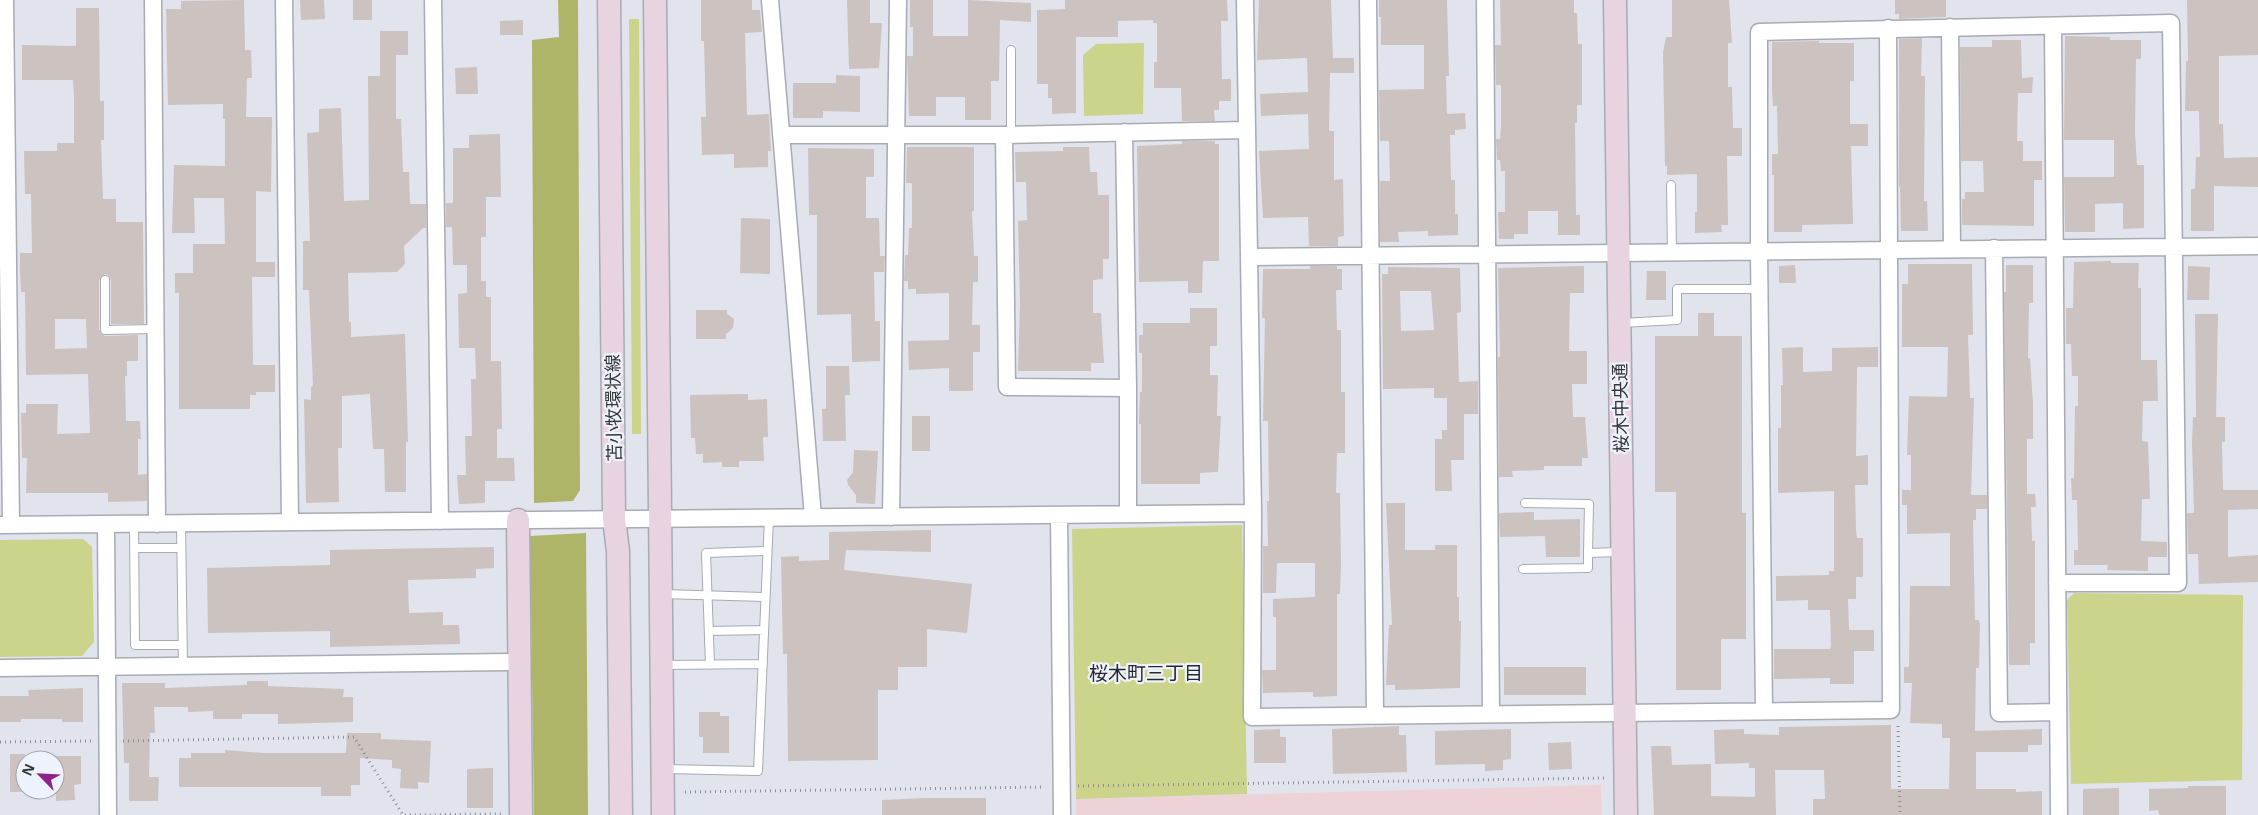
<svg xmlns="http://www.w3.org/2000/svg" width="2258" height="815" font-family="'Noto Sans','Noto Sans JP',sans-serif">
  <style>
    .education { fill: #edd3d8 }
    .green { fill: #ccd38a }
    .forest { fill: #aeb569 }
    .building { fill: #ccc2bf; fill-rule: evenodd }
    .lines { fill: none; stroke-linecap: round; stroke-linejoin: round }
    .lane-casing { stroke: #a8abb3; stroke-width: 10 }
    .street-casing { stroke: #a8abb3; stroke-width: 19 }
    .secondary-casing { stroke: #a8abb3; stroke-width: 25 }
    .path { stroke: #8d8f95; stroke-width: 3; stroke-dasharray: 1 4; stroke-linecap: butt }
    .lane { stroke: #fff; stroke-width: 8 }
    .street { stroke: #fff; stroke-width: 16 }
    .secondary { stroke: #e8d4e0; stroke-width: 22 }
    .labels { text-anchor: middle; dominant-baseline: central; stroke-width: 4.5; stroke-linejoin: round; paint-order: stroke }
    .street-label { font-size: 18px; fill: #343538; stroke: #eef2fa }
    .neighbourhood-label { font-size: 19px; fill: #272930; stroke: #eef2fa }
  </style>
  <rect width="100%" height="100%" fill="#e1e4ed"/>
  <path class="education" d="M1601,785L1602,815H1076V799Z"/>
  <path class="green" d="M629,19H639L641,434H632Z
    M1144,43L1143,114L1084,116L1083,55L1096,44Z
    M1242,525L1247,794L1076,799L1072,529Z
    M83,539L92,547L94,642L82,656L0,657V540Z
    M2074,593L2243,595L2242,780L2071,784L2067,600Z"/>
  <path class="forest" d="M558,0H578L580,490L573,501L534,503L532,40L559,37Z
    M586,533L588,815H534L530,536Z"/>
  <path class="building" d="M244,0L245,50H251L252,78H247L246,117H272L271,192L256,191V262H275V277H252L253,365H275V392H256V395H250V409H179V293H175V273H193V244H225L224,198H194L195,233H172L174,165L225,166V119H223V104L168,105L166,9H181V1Z
    M300,0H324L325,19L301,20Z
    M353,0H372V20H353Z
    M701,0H752V10H760L762,32L745,33L747,115L769,114L771,151H768V167L734,168V154L702,155L701,117H706L704,41H701Z
    M847,0H870V23H882L879,68L849,69Z
    M910,0H933V36H968V0L1031,3V22L1000,20L999,81H991V120H965V97H936V116H909L907,56H913V27H910Z
    M1065,0H1227L1228,21H1221L1222,79H1231V101H1219V110H1214L1215,121H1182L1181,88H1154V62H1157V23H1153V20L1118,21V37H1076V113L1052,114V98H1048V84H1037V10L1065,9Z
    M1259,0H1331L1333,58H1354V73H1330L1329,131H1334V180L1343,179L1344,236L1338,237V246H1309L1308,217L1263,218L1259,151L1309,149L1308,114L1261,116L1260,94L1308,92L1307,58L1257,60Z
    M1379,0H1447L1449,76H1446L1447,114L1465,113L1466,129L1455,130V135H1450L1451,180H1455V214H1458V235L1428,236V231L1398,232L1399,242H1380V181H1390L1389,141H1380L1379,90L1424,89V45H1381V17H1379Z
    M1500,0H1574V13H1577L1578,44H1582V105H1577V123H1575L1576,215H1580V235H1558V211H1528V234H1514V239H1499L1498,212H1505V171H1501L1500,160H1497L1496,139H1500L1501,127V85H1496L1495,45H1501Z
    M1672,0H1729L1732,43H1728V87H1732L1733,128H1742V156H1727L1728,225H1721L1722,232L1695,233V212H1697V174L1667,175V166H1665L1663,53L1666,37H1672Z
    M1895,0H1946V17L1899,19V14H1895Z
    M2187,0H2258V55L2219,56V124H2223L2224,158L2258,157V187L2214,186V231H2191V189H2195L2196,157H2200L2199,111H2185L2186,61H2188Z
    M76,8H99L100,101H104V140H101L103,199H116V222H143L144,324H111V280L108,275L105,274L99,280V330L105,336L138,335V361H127V376H125L126,421H140L141,439H138V475L147,474V501L108,502V493H26L27,458H22L21,413H26V404H58L57,434L90,433L88,374L26,375L25,292H21L20,270V253H32L31,194H25L24,151H57V143H74V96L73,80H22V45L76,46ZM55,319H86L87,348L55,349Z
    M523,20V35H500V21Z
    M380,31H408V55H396V119H401L403,172H409L410,204H426V228H423L404,246L405,264L397,272L348,273L349,322H351V337L405,334L408,442H406V492H385L384,449H373L370,394L342,396V448H338L339,502L306,503L304,399L311,400V387L313,386L309,290H303V241H310L307,133L319,132V109L341,108L344,201L369,200L368,76H380Z
    M2065,36L2110,37V40H2141V59H2136L2135,132L2137,165H2144V228L2123,229V203L2095,204V232H2065L2064,177H2114V140H2064Z
    M1922,38L1921,76H1925L1924,201H1927L1928,231H1901L1900,187H1899V39Z
    M1992,40H2021L2022,78L2033,77L2032,93H2018L2017,141H2023V161H2042V180H2034V226L1962,225V199H1965V192H1984L1983,161H1961L1960,47H1992Z
    M1819,41V43H1854V81H1850V124H1868V146H1851L1853,224L1802,225V232H1774V175H1772V154H1778L1777,106H1773L1772,92V42Z
    M477,67L478,94H456L455,68Z
    M836,75L860,76V112L823,111V118H793V83H836Z
    M500,134L501,197H486V237H481V281H486V297H491V361H501L502,429H497V458H514L515,481H485V503L459,504L457,475H466L465,436H472L471,379H476L475,348H459L458,294L467,293V265H453L452,227H446V203H453V148H469V135Z
    M1182,141H1215V144H1219V261H1203L1202,293H1188V281L1139,282L1137,146L1182,144Z
    M907,147H974V211H972L974,256H978V282H973L972,325H980V352H973V391H949V368L909,370L908,341L949,340V293L916,294V289H908V281H904L905,255H908L909,228H912V183H906Z
    M1063,147H1089L1090,172H1097L1098,195H1109V259H1103V279L1093,280V313H1101L1104,363H1091V371H1018L1020,304L1018,221L1027,220L1026,182H1016L1015,152L1063,151Z
    M808,148L874,149V177H866V218H879L880,256H885L884,272H874L875,321H880V361L852,362L851,314L817,315V215H809Z
    M741,218L770,219V274L740,273Z
    M2111,261V263H2139L2138,288H2141V360H2157L2158,401H2143L2142,441L2148,442L2150,499H2142L2141,541L2167,542V557H2148V571L2107,570L2108,565H2074V550H2078L2077,500H2072L2071,478H2074L2075,406H2078V376H2072L2071,344H2066V308H2073L2074,262Z
    M1908,264H1972L1973,335H1968L1970,398H1974L1971,495H1987V509H1976V520H1973L1975,620H1979L1980,625L1979,668H1976L1975,731L2042,729V745H2028V752H1976V789H2016V792L2042,791V815H1813V799H1825L1824,770H1775L1776,815H1654L1651,746H1671L1672,765L1711,764V796L1755,797V768H1749V763L1715,764L1714,730L1744,729V734L1779,735V727L1891,725V789H1949L1950,738H1942V724L1910,723L1912,683H1904V667H1909L1910,586H1950V533L1907,534V505H1902V490H1911V455H1907L1909,396L1947,397L1948,347H1902V284H1908Z
    M1795,265L1796,283H1779V266Z
    M2006,265H2033V303H2029L2028,358H2030L2033,404V439H2027V494H2035L2036,507H2031L2032,541H2035V643H2030V665H2009L2004,292H2006Z
    M1310,266H1337V269H1342V290H1336L1337,330H1341V392H1345V453H1337L1336,493H1340L1341,564L1340,594H1337V696L1313,697V692L1263,693L1262,670H1276V617H1273V599L1315,597V563H1277L1276,593H1263V546H1268L1267,501H1269L1268,421H1263L1265,318H1262L1263,269H1310Z
    M1584,266V293H1570L1569,351H1587V384H1572L1573,417H1585L1588,458H1582V466H1544V470L1512,471L1513,477H1499L1498,357H1500L1498,268Z
    M2188,266L2210,267L2209,300H2187Z
    M1388,267L1460,268L1461,312L1457,313L1459,382L1478,381V414H1464V460H1451L1452,491H1435V439H1442V430H1447V398H1434V388L1383,389L1382,274H1388ZM1400,291H1431L1434,330L1401,331Z
    M1647,271H1666V300H1646Z
    M1190,308H1217V346H1210V375H1218L1217,416H1221L1218,472L1200,473V484H1141V424H1139L1140,392H1142V353H1139V335H1143V323H1190Z
    M696,310H727V314L734,319L733,328L726,334V339H696Z
    M1698,313H1714V336H1742V513H1746V639H1721V690H1676V492H1655V336H1698Z
    M2195,314H2218L2216,417H2225V442H2222L2223,490H2258V509L2228,510V557L2258,555V582L2199,584L2198,554H2188L2187,513H2194L2192,444L2193,417H2196Z
    M1803,347V372L1832,371V348L1878,347V367H1857L1856,456L1868,455V485H1855L1856,531L1857,538H1863V577H1856V599H1848L1849,630H1874V651H1854V684H1830V678L1774,679V649H1830L1831,646L1830,610H1808V600L1776,601V576L1829,575V571H1834V491L1778,493V428H1781V385H1783L1782,348Z
    M826,366H849L850,395H845L846,441H823L822,409H826Z
    M748,394V400L767,399L768,437H763L764,461H739V467H722V462L703,463V454H696L695,438H691L690,395Z
    M912,416H930V451H912Z
    M854,450L878,451L875,504L856,503V495L848,485L847,480L853,472Z
    M1386,503H1405V550H1435V545H1457V597H1459V621H1461L1460,688L1395,690V685H1386L1389,625H1392Z
    M1534,512V520L1580,519V557H1546L1545,536L1500,537L1499,513Z
    M931,530V552L846,550L844,570L972,584L967,633L927,629V667H898V690H878V760L788,761L787,654H783L781,557L799,556V561L829,560V532Z
    M494,547V568L476,569V578L408,580L409,613L443,612V625H459L460,644L330,647V631L208,633L207,568L330,565V550Z
    M1504,667H1586V695H1504Z
    M247,681H268V686L344,689L343,697H353V722L278,724V714H242V719H213V711L188,712V707H154L155,733H150L149,777H159L158,801H129V763H124L122,683H165V688L247,685Z
    M83,688V722H62V719H21V722H0V696H29L28,690Z
    M699,712H720V716H729V753H703V737H699Z
    M1399,726V735H1406L1407,772L1333,774L1332,729Z
    M1280,729V737H1286V763H1254V730Z
    M1511,729V759L1503,760V770L1485,771V764L1435,765V731Z
    M347,733H381V739L431,741L429,783L418,782V789L400,788L401,769L392,768V760L360,758V785H351V796H321V787H179V758H191V753H225V750L264,753H346Z
    M1571,742L1572,769L1549,770L1548,743Z
    M10,754H25V792H10Z
    M55,756H81V784L74,785L75,800L56,801Z
    M493,768V808H467V769Z
    M2188,786H2226V815H2159L2158,810L2149,811V789L2188,788Z
    M2119,788V815H2083V789Z
    M925,798H986V815H882V800Z"/>
  <g class="lines">
    <g class="lane-casing">
      <path id="lane" d="M1011,50V135
        M1671,185L1672,252
        M105,280V330L155,329
        M1621,323L1677,320V289H1759
        M1525,503L1589,504L1588,553
        M181,523L183,666
        M134,524L135,645H182
        M134,548H181
        M1523,569L1588,568V553L1620,552
        M663,594L765,597
        M709,631L764,630
        M664,665L763,664
        M710,665L706,553L767,551
        M665,769L758,771L769,518"/>
    </g>
    <g class="street-casing">
      <path id="street" d="M5,0L11,525
        M153,0L157,524
        M284,0L290,522
        M433,0L440,521
        M770,0L813,517
        M1245,0L1253,513L1252,717L1891,710L1888,28
        M1368,0L1375,716
        M1485,0L1491,714
        M2053,26L2059,815
        M1950,27L1952,249
        M1124,132L1128,388V514
        M781,135H1004L1247,130
        M1004,135L1007,387L1128,388
        M1994,248L1999,713L2058,712
        M1249,257L2258,246
        M1059,515L1062,815
        M891,517L898,0
        M106,524L108,815
        M0,525L1253,513
        M0,668L520,662
        M1764,711L1759,251V32L2171,23L2178,583H2057"/>
    </g>
    <g class="secondary-casing">
      <path id="secondary" d="M609,0L614,519L618,551L621,815
        M655,0L663,815
        M1615,0L1626,815
        M518,520L521,815"/>
    </g>
    <path class="path" d="M1898,726L1900,815
      M123,741L354,737L403,815L501,814
      M0,742L92,741
      M1078,786L1605,778
      M685,792L1045,787"/>
    <use href="#lane" class="lane"/>
    <use href="#street" class="street"/>
    <use href="#secondary" class="secondary"/>
  </g>
  <g class="labels">
    <g class="street-label">
      <text transform="translate(613 408) rotate(-91)">苫小牧環状線</text>
      <text transform="translate(1620 408) rotate(-91)">桜木中央通</text>
    </g>
    <g class="neighbourhood-label">
      <text x="1146" y="673">桜木町三丁目</text>
    </g>
  </g>
  <g transform="translate(40 775) rotate(294)"><circle r="24" fill="#eef2fa" stroke="#a4a6ac"/>
  <path d="M0-4L9 19L0 12L-9 19Z" fill="#8d2388"/>
  <text y="-8" font-size="14" font-weight="bold" text-anchor="middle" fill="#343538">N</text>
  </g>
</svg>
